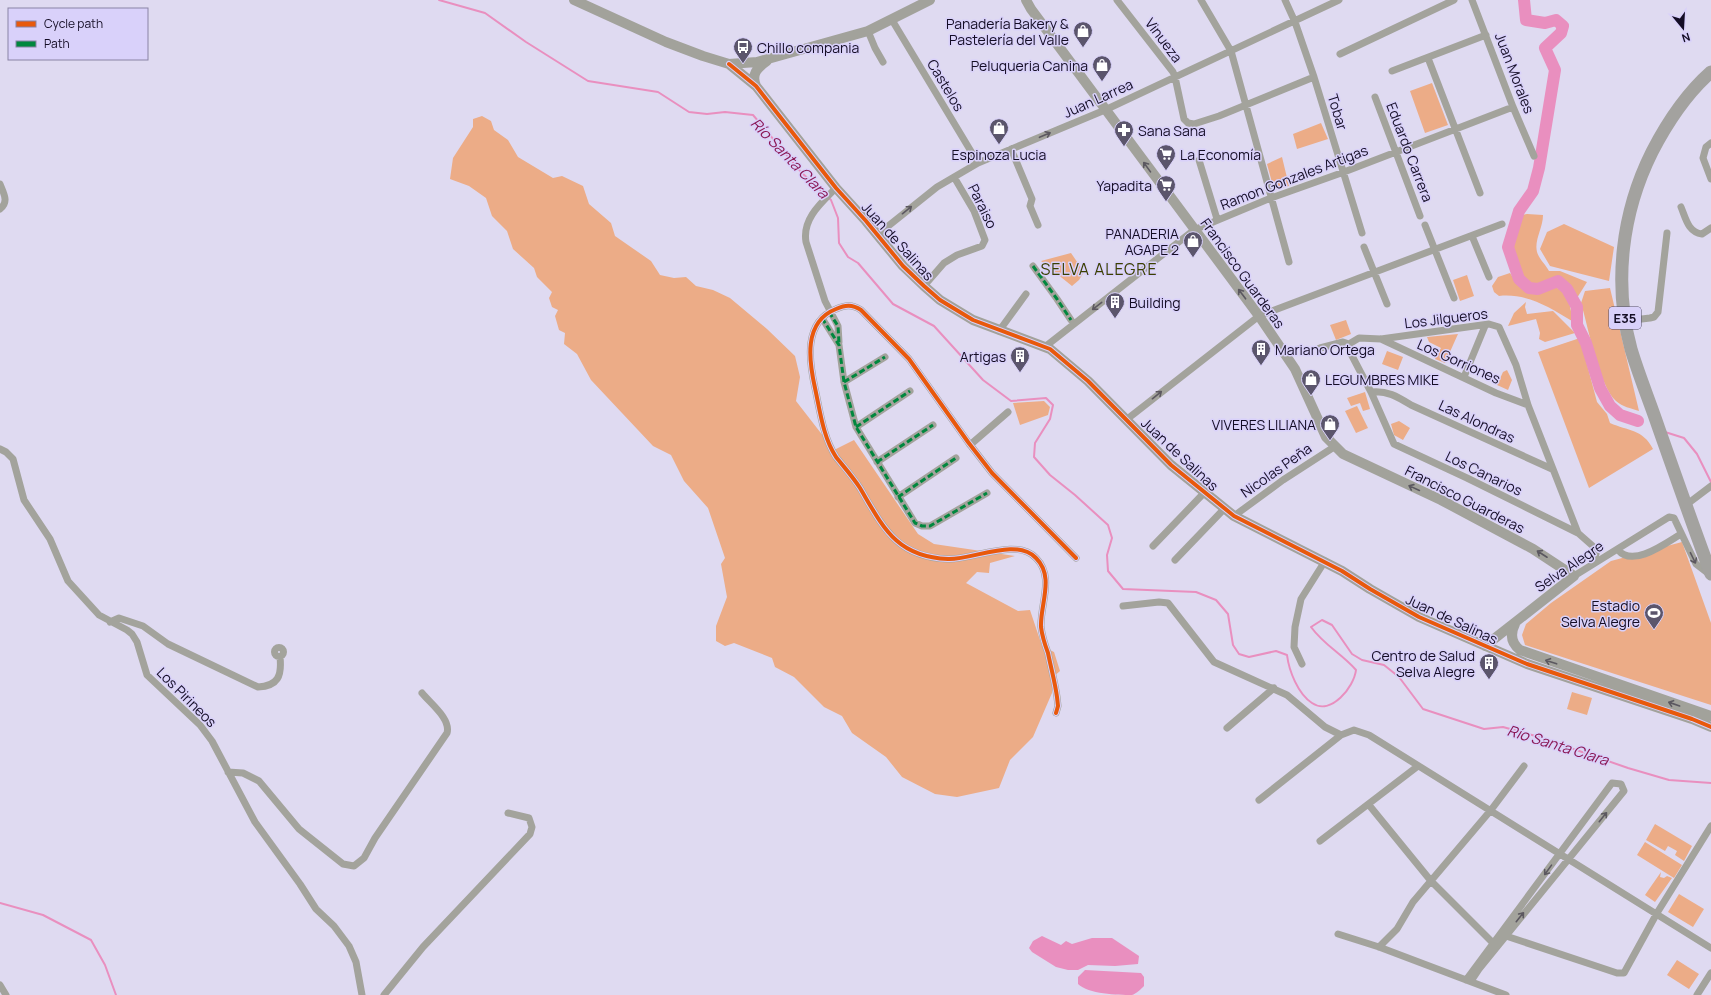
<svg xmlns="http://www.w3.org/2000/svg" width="1711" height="995" font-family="Manrope,sans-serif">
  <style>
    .green { fill: #ecac87 }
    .water { fill: #e98fbf }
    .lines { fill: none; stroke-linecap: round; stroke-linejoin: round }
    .stream { stroke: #e98fbf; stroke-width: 2 }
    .river { stroke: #e98fbf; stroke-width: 12 }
    .street { stroke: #a3a39c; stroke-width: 7 }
    .secondary { stroke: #a2a29b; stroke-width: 10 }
    .highway { stroke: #a3a29f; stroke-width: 13 }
    .quiet { stroke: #00873e; stroke-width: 3; stroke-dasharray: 6 3; stroke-linecap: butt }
    .cycleway-casing { stroke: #d9d1fa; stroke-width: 6 }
    .cycleway { stroke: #e8590c; stroke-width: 4 }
    .oneway { stroke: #5c5860 }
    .oneway2 { stroke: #5b5860 }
    .labels { text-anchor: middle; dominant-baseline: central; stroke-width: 3; stroke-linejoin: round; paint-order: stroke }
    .shield { fill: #d9d1fa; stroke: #4f4865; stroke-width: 1 }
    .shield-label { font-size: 13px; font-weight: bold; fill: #140d25 }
    .poi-label { font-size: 14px; fill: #140d25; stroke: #d9d1fa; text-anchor: end }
    .street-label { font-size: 14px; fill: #140d25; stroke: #d9d1fa }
    .water-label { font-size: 15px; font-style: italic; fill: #8a1855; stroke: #d9d1fa }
    .quarter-label { font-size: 16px; letter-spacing: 1px; fill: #3b3f00; stroke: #d9d1fa }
  </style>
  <rect width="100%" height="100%" fill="#dfdaf1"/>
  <path class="green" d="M1432,83L1448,125L1425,133L1410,91Z
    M482,116L491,121L494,130L508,140L518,157L553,178L562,176L583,186L589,204L611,223L615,236L651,261L660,275L674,278L686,277L696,286L713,290L730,298L767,329L795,356L800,377L796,401L834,450L854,440L918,534L934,544L1015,556L990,563L989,573L977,572L966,583L1018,611L1030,610L1042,646L1054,652L1060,671L1052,678V693L1033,737L1010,760L999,788L957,797L935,794L902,777L886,757L852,733L842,716L824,707L794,677L775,667L772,658L734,643L725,646L716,641V626L727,597L721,564L725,558L708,508L684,481L671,455L653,446L591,380L577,354L564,344L565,333L559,330L555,316L558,310L552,307L549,298L552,292L537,277L534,268L513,249L507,231L492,216L486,198L469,186L450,179L453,158L473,127V119Z
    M1321,123L1328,139L1297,149L1293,134Z
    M1282,157L1289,186L1274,190L1267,164Z
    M1527,214L1543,215C1543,228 1534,240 1537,252C1539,259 1546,265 1549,271H1560L1587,282L1577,298L1565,281L1559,277L1537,285L1530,283L1521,274L1513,246L1517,216Z
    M1564,224L1614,247L1609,281L1550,266L1540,249L1547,232Z
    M1071,253L1084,272L1079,280L1072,286L1041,261Z
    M1510,273C1524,294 1532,296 1554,286C1569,294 1571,305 1572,321C1549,307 1527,293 1499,296L1494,292L1492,286L1498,277Z
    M1467,275L1474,296L1460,301L1453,280Z
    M1610,288L1639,411C1630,408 1623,407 1616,401C1599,386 1588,326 1581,303L1585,291Z
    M1526,302L1525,307L1527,314L1553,311L1575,333L1545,342L1539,339L1540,333L1536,319L1508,326L1514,313Z
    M1346,320L1351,334L1336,340L1330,325Z
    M1458,334L1445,363L1435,359L1441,348L1429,342L1427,337Z
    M1580,338L1597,402L1607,414L1610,423C1628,431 1643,429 1653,449L1589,488L1538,352Z
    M1387,351L1403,357L1398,370L1382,364Z
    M1507,370L1512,380L1508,390L1497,385L1503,372Z
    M1365,392L1370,409L1363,411L1360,403L1351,406L1347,398Z
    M1044,401L1050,407L1048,415L1020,425L1013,403Z
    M1357,406L1368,428L1356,433L1345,411Z
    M1399,421L1410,428L1403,440L1394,435L1391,424Z
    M1682,542L1711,623V705L1525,645L1522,635L1526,624L1551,603L1611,561Z
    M1572,692L1592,698L1587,715L1567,709Z
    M1655,824L1692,846L1684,861L1675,855L1677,851L1668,846L1665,851L1646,840Z
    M1645,842L1682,865L1674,878L1637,855Z
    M1661,872L1660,877L1664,878L1667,876L1672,878L1655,902L1645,895Z
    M1679,894L1704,909L1693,927L1668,912Z
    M1677,960L1699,974L1689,989L1667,975Z"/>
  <path class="water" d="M1042,936L1061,945L1066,941L1072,944L1092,938H1112L1139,956L1138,964L1115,966L1088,965L1078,970H1068L1056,967L1032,952L1029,948L1033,941Z
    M1085,970L1141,973L1144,977V986C1141,989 1136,994 1132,995C1118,995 1088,994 1078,984V977Z"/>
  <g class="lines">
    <path class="stream" d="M439,0L485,13L526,42L588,81L658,92L689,112L707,114L725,112L753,115L801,172L831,200L838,218L839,243L848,257L858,263L893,304L934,326L983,380L1011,401L1046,398L1053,405L1050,419L1035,443L1034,457L1050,475L1075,495L1108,525L1112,538L1107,555L1108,571L1123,589L1196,592L1216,600L1228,614L1233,645L1239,654L1249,657L1276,651L1287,655C1289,671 1298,694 1312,703C1331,716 1354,687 1356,670C1342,654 1324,645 1311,627L1322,620L1332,625L1352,654L1362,660L1384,665L1399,677L1423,709L1484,729L1503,727L1539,737L1628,768L1669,780L1711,783
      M1665,432L1684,438L1697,454L1711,482
      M0,903L43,915L91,940L105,965L116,995"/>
    <path class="river" d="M1524,0L1526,20L1545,23L1556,20L1563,26L1561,33L1545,48L1555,70L1539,168L1533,191L1519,211L1508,247L1519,279L1529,288L1538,289L1558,281L1567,289L1577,307V325L1586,343L1600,388L1610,406L1620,415L1638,421"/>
    <path class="street" d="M1117,0L1173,72L1175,77L1184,119L1188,123L1194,124L1219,116L1314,77
      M1201,0L1231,51L1289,262
      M1285,0L1295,22L1314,77L1362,233
      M1472,0L1513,107L1534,156
      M892,20L978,163
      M868,31L875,48L883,62
      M1340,54L1454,0
      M1428,58L1480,193
      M1392,71L1486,35
      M1375,97L1420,216
      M1711,143L1706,147L1703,158L1711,179
      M1011,149L1032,199L1030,206L1038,225
      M1199,160L1217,219
      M0,184C4,194 9,202 0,209
      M836,188C821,203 802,219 806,242L825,301L838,326L839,342
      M1681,207C1686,219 1688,232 1702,234L1711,228
      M1425,225L1454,298
      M877,235L937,187L978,163L1105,110L1339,0
      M1472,236L1489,277
      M1364,247L1387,304
      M1033,266L1057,299L1071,320
      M924,286L944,263L957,255L982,246L985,240L974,211L954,177
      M822,318L839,345L844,382L856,427L915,523L922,526H930L987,493
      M1625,321L1650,318L1654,317L1658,312L1667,233
      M999,331L1026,294
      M1381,339L1496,393L1528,405
      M1046,346L1194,230L1271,198L1344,172L1513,107
      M1320,348L1343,342L1349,344
      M1464,377L1485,326
      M844,382L885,357
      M1371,392L1394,444L1467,478L1578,533L1595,548L1596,554L1592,564
      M1126,420L1259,316L1502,224
      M856,427L910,391
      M970,445L1008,412
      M0,449L6,452L13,459L24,500L50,539L68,581L99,615L127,630L132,634L137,642L147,675L200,725L212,741L255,822L300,884L316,909L334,926L349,946L356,962L362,995
      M877,462L933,425
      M1552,469L1411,405C1398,397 1387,390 1371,392L1350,352L1349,344L1359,338L1381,339L1489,324L1499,327L1516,365L1528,405L1578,533
      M898,497L956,458
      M1686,505L1711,486
      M1234,516L1283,480L1334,447
      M1153,546L1204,493
      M1618,550C1633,568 1666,543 1681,534
      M1175,560L1224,509
      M1574,576L1669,517L1674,518L1696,564L1709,574
      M1123,606L1159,602L1168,603L1214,662L1287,695L1325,727L1341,735L1354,730L1369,735L1711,948
      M110,622L119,618L143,626L168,644L258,687C278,686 282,676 280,657
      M274.5 652a4.5 4.5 0 1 1 9 0a4.5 4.5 0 1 1-9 0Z
      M1302,664L1294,647L1295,627L1301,599L1325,561
      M1056,713L1058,706L1057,697C1055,682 1051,668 1048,653C1045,645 1042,635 1041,627C1040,604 1055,577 1036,558C1016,537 973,560 948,559C896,557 883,527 860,488C853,477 844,467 836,457C823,437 820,411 815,388C809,361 803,322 836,309C845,305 852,304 861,310L909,359L968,442L992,473L1076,558
      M1227,728L1274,688
      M228,772L243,773L259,781L299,829L343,864L354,866L364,858L375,838L447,733C451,719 431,704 422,693
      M1259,800L1341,735
      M1369,805L1431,881L1494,944
      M1320,841L1418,766
      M1338,934L1379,947L1506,995
      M1506,936L1617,973H1624L1657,913L1711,826
      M1379,947L1397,929L1413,902L1491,810L1524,766
      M1466,980L1612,783L1621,784L1624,791L1479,969L1471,981
      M0,985L6,995
      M384,995L423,947L530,834L532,827L529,818L508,813
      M1697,995L1711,973"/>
    <path class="secondary" d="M574,0L666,42L703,56L729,64L757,62L868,31L930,0
      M1026,0L1031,9L1259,316L1295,369L1326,437L1343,454L1441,500L1533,549L1574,576L1485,646
      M729,64L756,86L836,188L866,221L903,266L924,286L940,300L973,320L1050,349L1088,381L1171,465L1234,516L1342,571L1370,589L1419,617L1527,664L1692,719L1711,727
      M756,86C751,74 757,68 767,61
      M1515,624C1510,634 1511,643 1520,650L1711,716"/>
    <path class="highway" d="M1711,72C1686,94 1667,123 1652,152C1622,212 1613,283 1631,349C1639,376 1650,402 1659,429C1676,477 1693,526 1711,574"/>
    <path class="quiet" d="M1033,266L1057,299L1071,320
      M829,312L838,326L839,343
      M822,318L839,345L844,382L856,427L915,523L922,526H930L987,493
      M844,382L885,357
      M856,427L910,391
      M877,462L933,425
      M898,497L956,458"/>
    <g class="cycleway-casing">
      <path id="cycleway" d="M729,64L756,86L836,188L866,221L903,266L924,286L940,300L973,320L1050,349L1088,381L1171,465L1234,516L1342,571L1370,589L1419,617L1527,664L1692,719L1711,727
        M1056,713L1058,706L1057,697C1055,682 1051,668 1048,653C1045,645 1042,635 1041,627C1040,604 1055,577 1036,558C1016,537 973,560 948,559C896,557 883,527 860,488C853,477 844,467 836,457C823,437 820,411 815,388C809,361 803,322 836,309C845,305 852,304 861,310L909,359L968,442L992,473L1076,558"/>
    </g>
    <use href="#cycleway" class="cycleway"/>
  </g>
  <defs><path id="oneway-shaft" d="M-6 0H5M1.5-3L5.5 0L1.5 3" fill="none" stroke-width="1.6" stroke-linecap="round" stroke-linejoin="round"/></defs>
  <g class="oneway">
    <use href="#oneway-shaft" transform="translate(1045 135) rotate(-23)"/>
    <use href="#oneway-shaft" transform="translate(907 210) rotate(-39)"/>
    <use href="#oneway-shaft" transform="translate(1097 306) rotate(142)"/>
    <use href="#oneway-shaft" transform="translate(1157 395) rotate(-39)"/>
    <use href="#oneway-shaft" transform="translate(1693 558) rotate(64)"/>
    <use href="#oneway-shaft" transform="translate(1603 817) rotate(-51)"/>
    <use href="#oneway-shaft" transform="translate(1548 870) rotate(126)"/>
    <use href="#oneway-shaft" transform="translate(1520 917) rotate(-51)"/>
  </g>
  <g class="oneway2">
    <use href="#oneway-shaft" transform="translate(1147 167) rotate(-126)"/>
    <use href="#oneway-shaft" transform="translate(1242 294) rotate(-127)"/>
    <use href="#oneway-shaft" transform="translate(1414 488) rotate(-155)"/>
    <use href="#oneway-shaft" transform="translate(1542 554) rotate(-147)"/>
    <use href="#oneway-shaft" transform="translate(1551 662) rotate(-162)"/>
    <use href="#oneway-shaft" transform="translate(1674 704) rotate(-161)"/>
  </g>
  <defs>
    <g id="shop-pin" transform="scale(1)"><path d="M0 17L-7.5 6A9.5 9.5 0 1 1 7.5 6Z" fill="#5b556c" stroke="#d9d1fa"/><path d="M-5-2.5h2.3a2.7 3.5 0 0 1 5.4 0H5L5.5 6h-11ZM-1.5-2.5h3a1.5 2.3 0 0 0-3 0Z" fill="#fff"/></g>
    <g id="bus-pin" transform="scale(1)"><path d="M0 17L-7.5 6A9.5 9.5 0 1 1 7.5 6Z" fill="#5b556c" stroke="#d9d1fa"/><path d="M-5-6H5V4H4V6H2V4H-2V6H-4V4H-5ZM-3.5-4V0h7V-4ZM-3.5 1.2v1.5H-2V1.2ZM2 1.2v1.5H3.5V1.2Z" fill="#fff"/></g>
    <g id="pharmacy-pin" transform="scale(1)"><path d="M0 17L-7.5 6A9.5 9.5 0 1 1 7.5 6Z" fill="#5b556c" stroke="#d9d1fa"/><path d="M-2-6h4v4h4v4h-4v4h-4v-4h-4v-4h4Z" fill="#fff"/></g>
    <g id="supermarket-pin" transform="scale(1)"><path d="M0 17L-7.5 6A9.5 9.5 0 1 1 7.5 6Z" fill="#5b556c" stroke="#d9d1fa"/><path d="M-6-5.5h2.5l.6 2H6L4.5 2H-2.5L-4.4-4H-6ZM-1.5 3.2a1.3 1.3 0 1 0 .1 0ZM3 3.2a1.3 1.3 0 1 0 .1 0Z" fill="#fff"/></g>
    <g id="building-pin" transform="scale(1)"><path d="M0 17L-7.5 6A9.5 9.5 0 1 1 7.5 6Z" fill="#5b556c" stroke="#d9d1fa"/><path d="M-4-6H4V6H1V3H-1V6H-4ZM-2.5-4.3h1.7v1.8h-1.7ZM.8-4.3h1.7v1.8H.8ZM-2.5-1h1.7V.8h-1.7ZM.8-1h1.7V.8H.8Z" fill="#fff"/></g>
    <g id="stadium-pin" transform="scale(1)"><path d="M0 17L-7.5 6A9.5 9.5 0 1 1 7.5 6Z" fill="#5b556c" stroke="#d9d1fa"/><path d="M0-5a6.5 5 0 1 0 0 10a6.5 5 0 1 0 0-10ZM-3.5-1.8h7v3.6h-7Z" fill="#fff"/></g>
  </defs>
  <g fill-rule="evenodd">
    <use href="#shop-pin" x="1083" y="31"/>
    <use href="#bus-pin" x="743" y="47"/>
    <use href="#shop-pin" x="1102" y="65"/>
    <use href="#shop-pin" x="999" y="128"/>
    <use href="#pharmacy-pin" x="1124" y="130"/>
    <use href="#supermarket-pin" x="1166" y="154"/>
    <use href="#supermarket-pin" x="1166" y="185"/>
    <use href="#shop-pin" x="1193" y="241"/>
    <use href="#building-pin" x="1115" y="302"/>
    <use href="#building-pin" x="1261" y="349"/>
    <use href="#building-pin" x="1020" y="356"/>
    <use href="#shop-pin" x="1311" y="379"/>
    <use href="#shop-pin" x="1330" y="424"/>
    <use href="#stadium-pin" x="1654" y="613"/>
    <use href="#building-pin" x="1489" y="663"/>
  </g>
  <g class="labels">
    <rect class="shield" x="1609" y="307" width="32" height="22" rx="3"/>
    <g class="shield-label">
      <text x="1625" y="318">E35</text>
    </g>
    <g class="poi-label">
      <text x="1069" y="23">Panadería Bakery &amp;<tspan x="1069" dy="16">Pastelería del Valle</tspan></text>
      <text x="757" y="47" text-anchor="start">Chillo compania</text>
      <text x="1088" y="65">Peluqueria Canina</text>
      <text x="1138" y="130" text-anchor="start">Sana Sana</text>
      <text x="999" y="154" text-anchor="middle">Espinoza Lucia</text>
      <text x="1180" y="154" text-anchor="start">La Economía</text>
      <text x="1152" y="185">Yapadita</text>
      <text x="1179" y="233">PANADERIA<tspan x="1179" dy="16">AGAPE 2</tspan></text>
      <text x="1129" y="302" text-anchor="start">Building</text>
      <text x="1275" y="349" text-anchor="start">Mariano Ortega</text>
      <text x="1006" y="356">Artigas</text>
      <text x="1325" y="379" text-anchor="start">LEGUMBRES MIKE</text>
      <text x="1316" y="424">VIVERES LILIANA</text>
      <text x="1640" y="605">Estadio<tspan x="1640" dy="16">Selva Alegre</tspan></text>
      <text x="1475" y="655">Centro de Salud<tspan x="1475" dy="16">Selva Alegre</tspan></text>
    </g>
    <g class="street-label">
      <text transform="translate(1164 40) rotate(53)">Vinueza</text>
      <text transform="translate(1515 73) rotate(69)">Juan Morales</text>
      <text transform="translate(946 85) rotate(59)">Castelos</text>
      <text transform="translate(1098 98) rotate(-24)">Juan Larrea</text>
      <text transform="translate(1338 112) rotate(73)">Tobar</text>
      <text transform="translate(1410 152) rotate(69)">Eduardo Carrera</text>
      <text transform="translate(1294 177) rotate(-21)">Ramon Gonzales Artigas</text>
      <text transform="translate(983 206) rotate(64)">Paraiso</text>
      <text transform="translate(898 241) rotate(48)">Juan de Salinas</text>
      <text transform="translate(1243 273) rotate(54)">Francisco Guarderas</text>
      <text transform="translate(1446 318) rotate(-7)">Los Jilgueros</text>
      <text transform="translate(1459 361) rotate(24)">Los Gorriones</text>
      <text transform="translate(1477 421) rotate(25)">Las Alondras</text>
      <text transform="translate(1180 454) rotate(43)">Juan de Salinas</text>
      <text transform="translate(1276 470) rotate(-35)">Nicolas Peña</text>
      <text transform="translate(1484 473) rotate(26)">Los Canarios</text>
      <text transform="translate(1465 499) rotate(27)">Francisco Guarderas</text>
      <text transform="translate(1569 566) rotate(-34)">Selva Alegre</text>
      <text transform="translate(1452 619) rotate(25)">Juan de Salinas</text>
      <text transform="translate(187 697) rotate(45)">Los Pirineos</text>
    </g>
    <g class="water-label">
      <text transform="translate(790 158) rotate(46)">Río Santa Clara</text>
      <text transform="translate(1558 745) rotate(17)">Río Santa Clara</text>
    </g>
    <g class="quarter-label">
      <text x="1099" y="269">SELVA ALEGRE</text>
    </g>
  </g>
  <rect x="8" y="8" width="140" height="52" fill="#d9d1fa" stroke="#8a83a5"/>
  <rect x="16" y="21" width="20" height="6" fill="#e8590c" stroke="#8a83a5"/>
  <text x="44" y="28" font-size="12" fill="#140d25">Cycle path</text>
  <rect x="16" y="41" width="20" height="6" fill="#00873e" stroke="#8a83a5"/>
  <text x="44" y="48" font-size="12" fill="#140d25">Path</text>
  <g transform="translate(1683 28) rotate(162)" stroke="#d9d1fa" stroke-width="3" paint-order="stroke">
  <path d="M0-3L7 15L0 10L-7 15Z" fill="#140d25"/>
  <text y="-6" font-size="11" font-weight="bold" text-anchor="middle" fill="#140d25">N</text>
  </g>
</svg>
